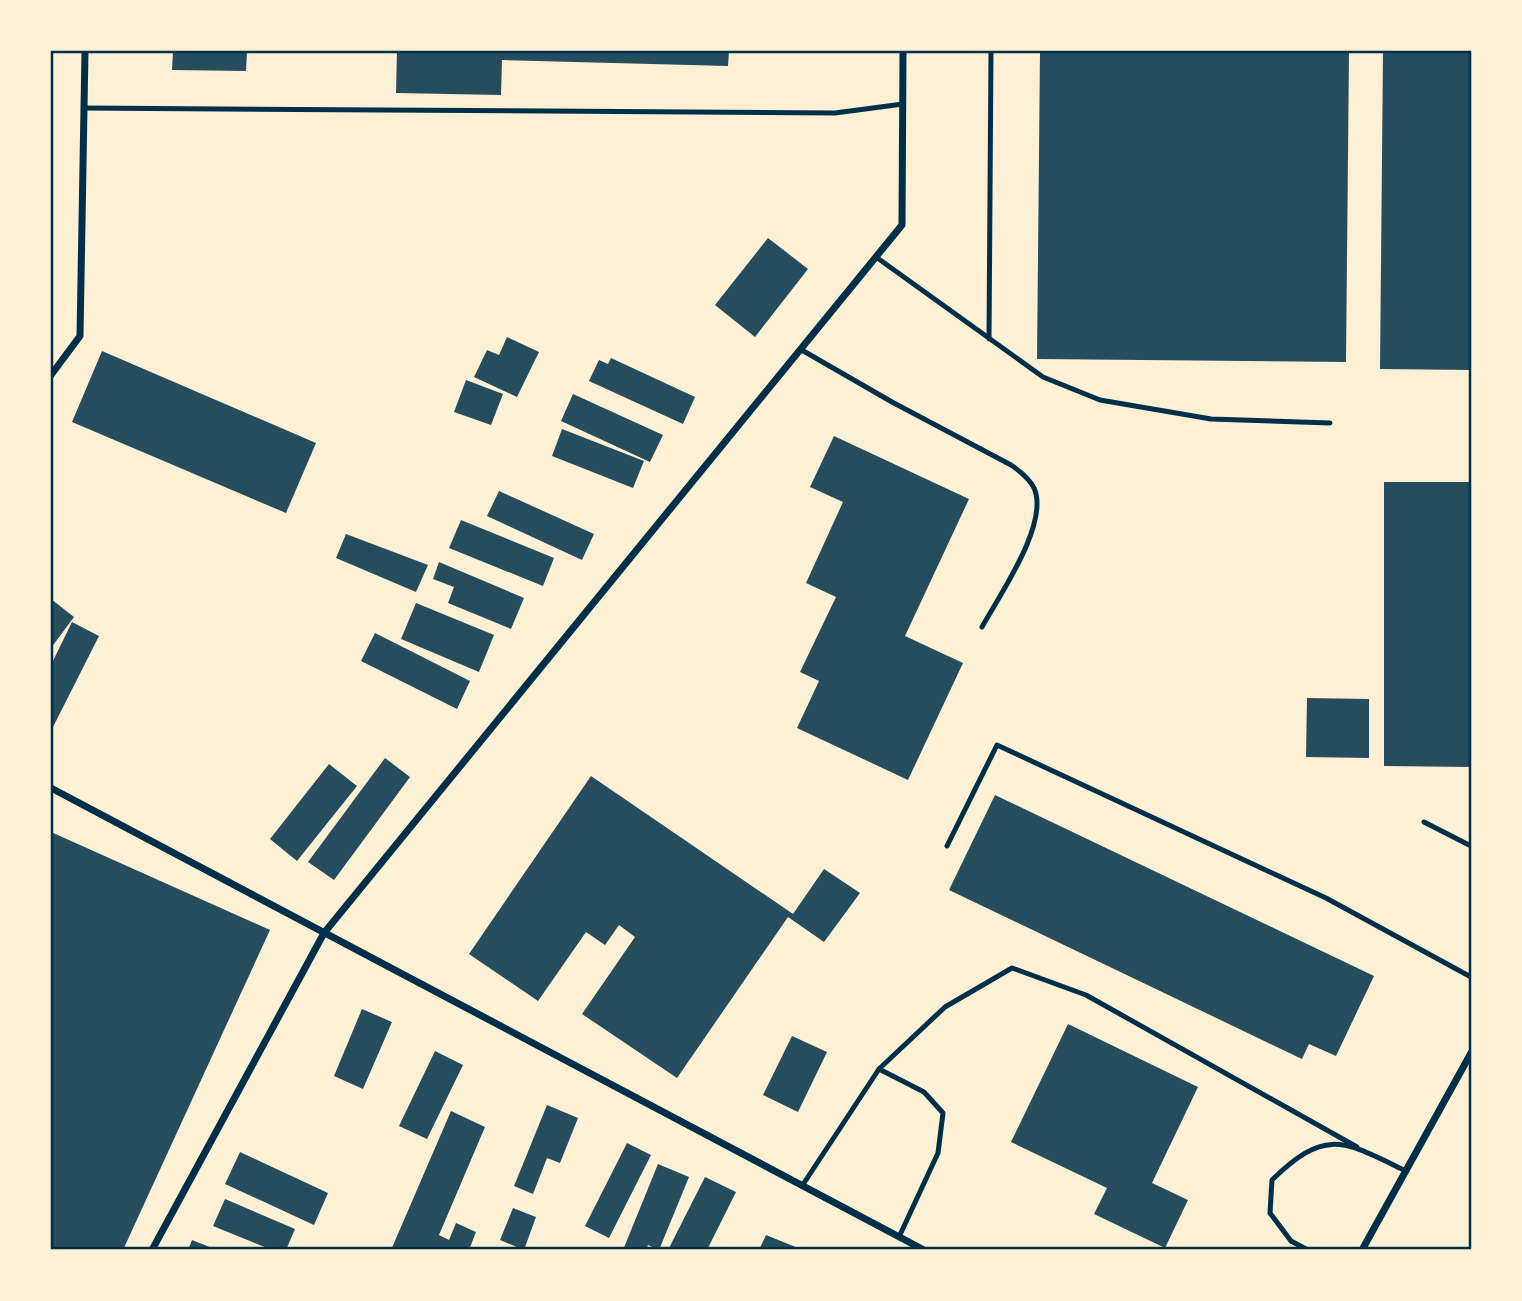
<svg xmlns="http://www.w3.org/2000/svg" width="1522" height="1301" font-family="Karla,sans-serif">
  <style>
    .building { fill: #264d5e }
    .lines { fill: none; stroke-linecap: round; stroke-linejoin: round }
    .service { stroke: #003049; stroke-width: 5 }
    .minor { stroke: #003049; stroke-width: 7 }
    .neatline { fill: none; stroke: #003049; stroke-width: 2.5 }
  </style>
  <rect width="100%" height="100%" fill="#fdf0d5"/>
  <path class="building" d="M173,51H247L246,71L172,70Z
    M397,51H729L728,66L502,60L501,95L396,93Z
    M1040,51H1349L1346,362L1037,359Z
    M1383,51H1471V370L1380,369Z
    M768,238L808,269L755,337L715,305Z
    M507,337L539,352L517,397L474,377L487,350L499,355Z
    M102,351L316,443L286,513L72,422Z
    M611,358L695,397L683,424L589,381L599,360L608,364Z
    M466,380L503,394L491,425L454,412Z
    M573,394L663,435L650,462L561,421Z
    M562,429L644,461L633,488L552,456Z
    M834,436L969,499L905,636L963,663L908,780L797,728L819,681L800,672L836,597L806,583L843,502L810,487Z
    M1384,482H1471V767L1384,766Z
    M499,491L594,534L582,560L487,516Z
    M461,520L554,558L543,586L449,548Z
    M346,534L428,565L416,592L336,558Z
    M439,562L524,598L511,629L448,603L454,587L433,579Z
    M51,599L74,617L51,648Z
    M416,603L494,635L479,672L401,639Z
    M72,622L99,636L53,727L51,665Z
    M375,633L470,681L457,709L361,661Z
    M1307,698L1369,699V758L1306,757Z
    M385,758L410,777L334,880L308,862Z
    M329,764L357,786L297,861L270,839Z
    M591,776L793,914L824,869L860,893L824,942L788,917L677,1078L582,1014L635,937L619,925L605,945L586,932L538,1001L469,954Z
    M995,795L1374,976L1336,1056L1309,1044L1302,1059L949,890Z
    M51,832L270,930L123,1250H51Z
    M362,1009L392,1022L363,1089L334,1076Z
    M1068,1024L1198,1087L1152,1183L1188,1200L1165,1248L1094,1214L1107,1188L1011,1142Z
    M792,1036L827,1052L798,1112L763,1095Z
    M435,1051L463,1065L427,1139L399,1126Z
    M547,1105L578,1118L560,1163L547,1158L533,1194L514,1186Z
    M451,1111L485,1127L439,1235L449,1240L456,1223L476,1232L469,1250H391Z
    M627,1143L651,1155L609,1238L585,1226Z
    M240,1152L328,1193L314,1225L225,1184Z
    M658,1164L689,1177L659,1250L648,1245L646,1250H623Z
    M705,1177L736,1192L707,1250H668Z
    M225,1199L295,1229L286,1250H272L213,1226Z
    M513,1208L536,1217L524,1250L500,1240Z
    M766,1235L798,1248L797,1250H759Z
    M192,1240L217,1250H188Z"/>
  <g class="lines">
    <path class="service" d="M84,108L835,113L903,104
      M876,257L1043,377L1100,400L1211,419L1330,423
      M989,339L991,51
      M800,349L892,402L1011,465C1020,471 1029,478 1034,488C1050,523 999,596 982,627
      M1424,822L1471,846
      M947,846L997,745L1326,898L1471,977
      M879,1069L924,1092L943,1113L938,1153L899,1237
      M802,1186L879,1069L945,1007L1012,968L1086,995L1357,1147
      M1308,1250L1291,1241L1270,1213L1272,1180C1326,1127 1344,1141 1406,1171"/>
    <path class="minor" d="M51,375L80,336L85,51
      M51,788L924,1250
      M152,1250L324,933L902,225L903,51
      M1362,1250L1471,1053"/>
  </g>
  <rect width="1522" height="1301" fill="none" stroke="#fdf0d5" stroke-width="105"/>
  <rect x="52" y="52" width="1418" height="1196" class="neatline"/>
</svg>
